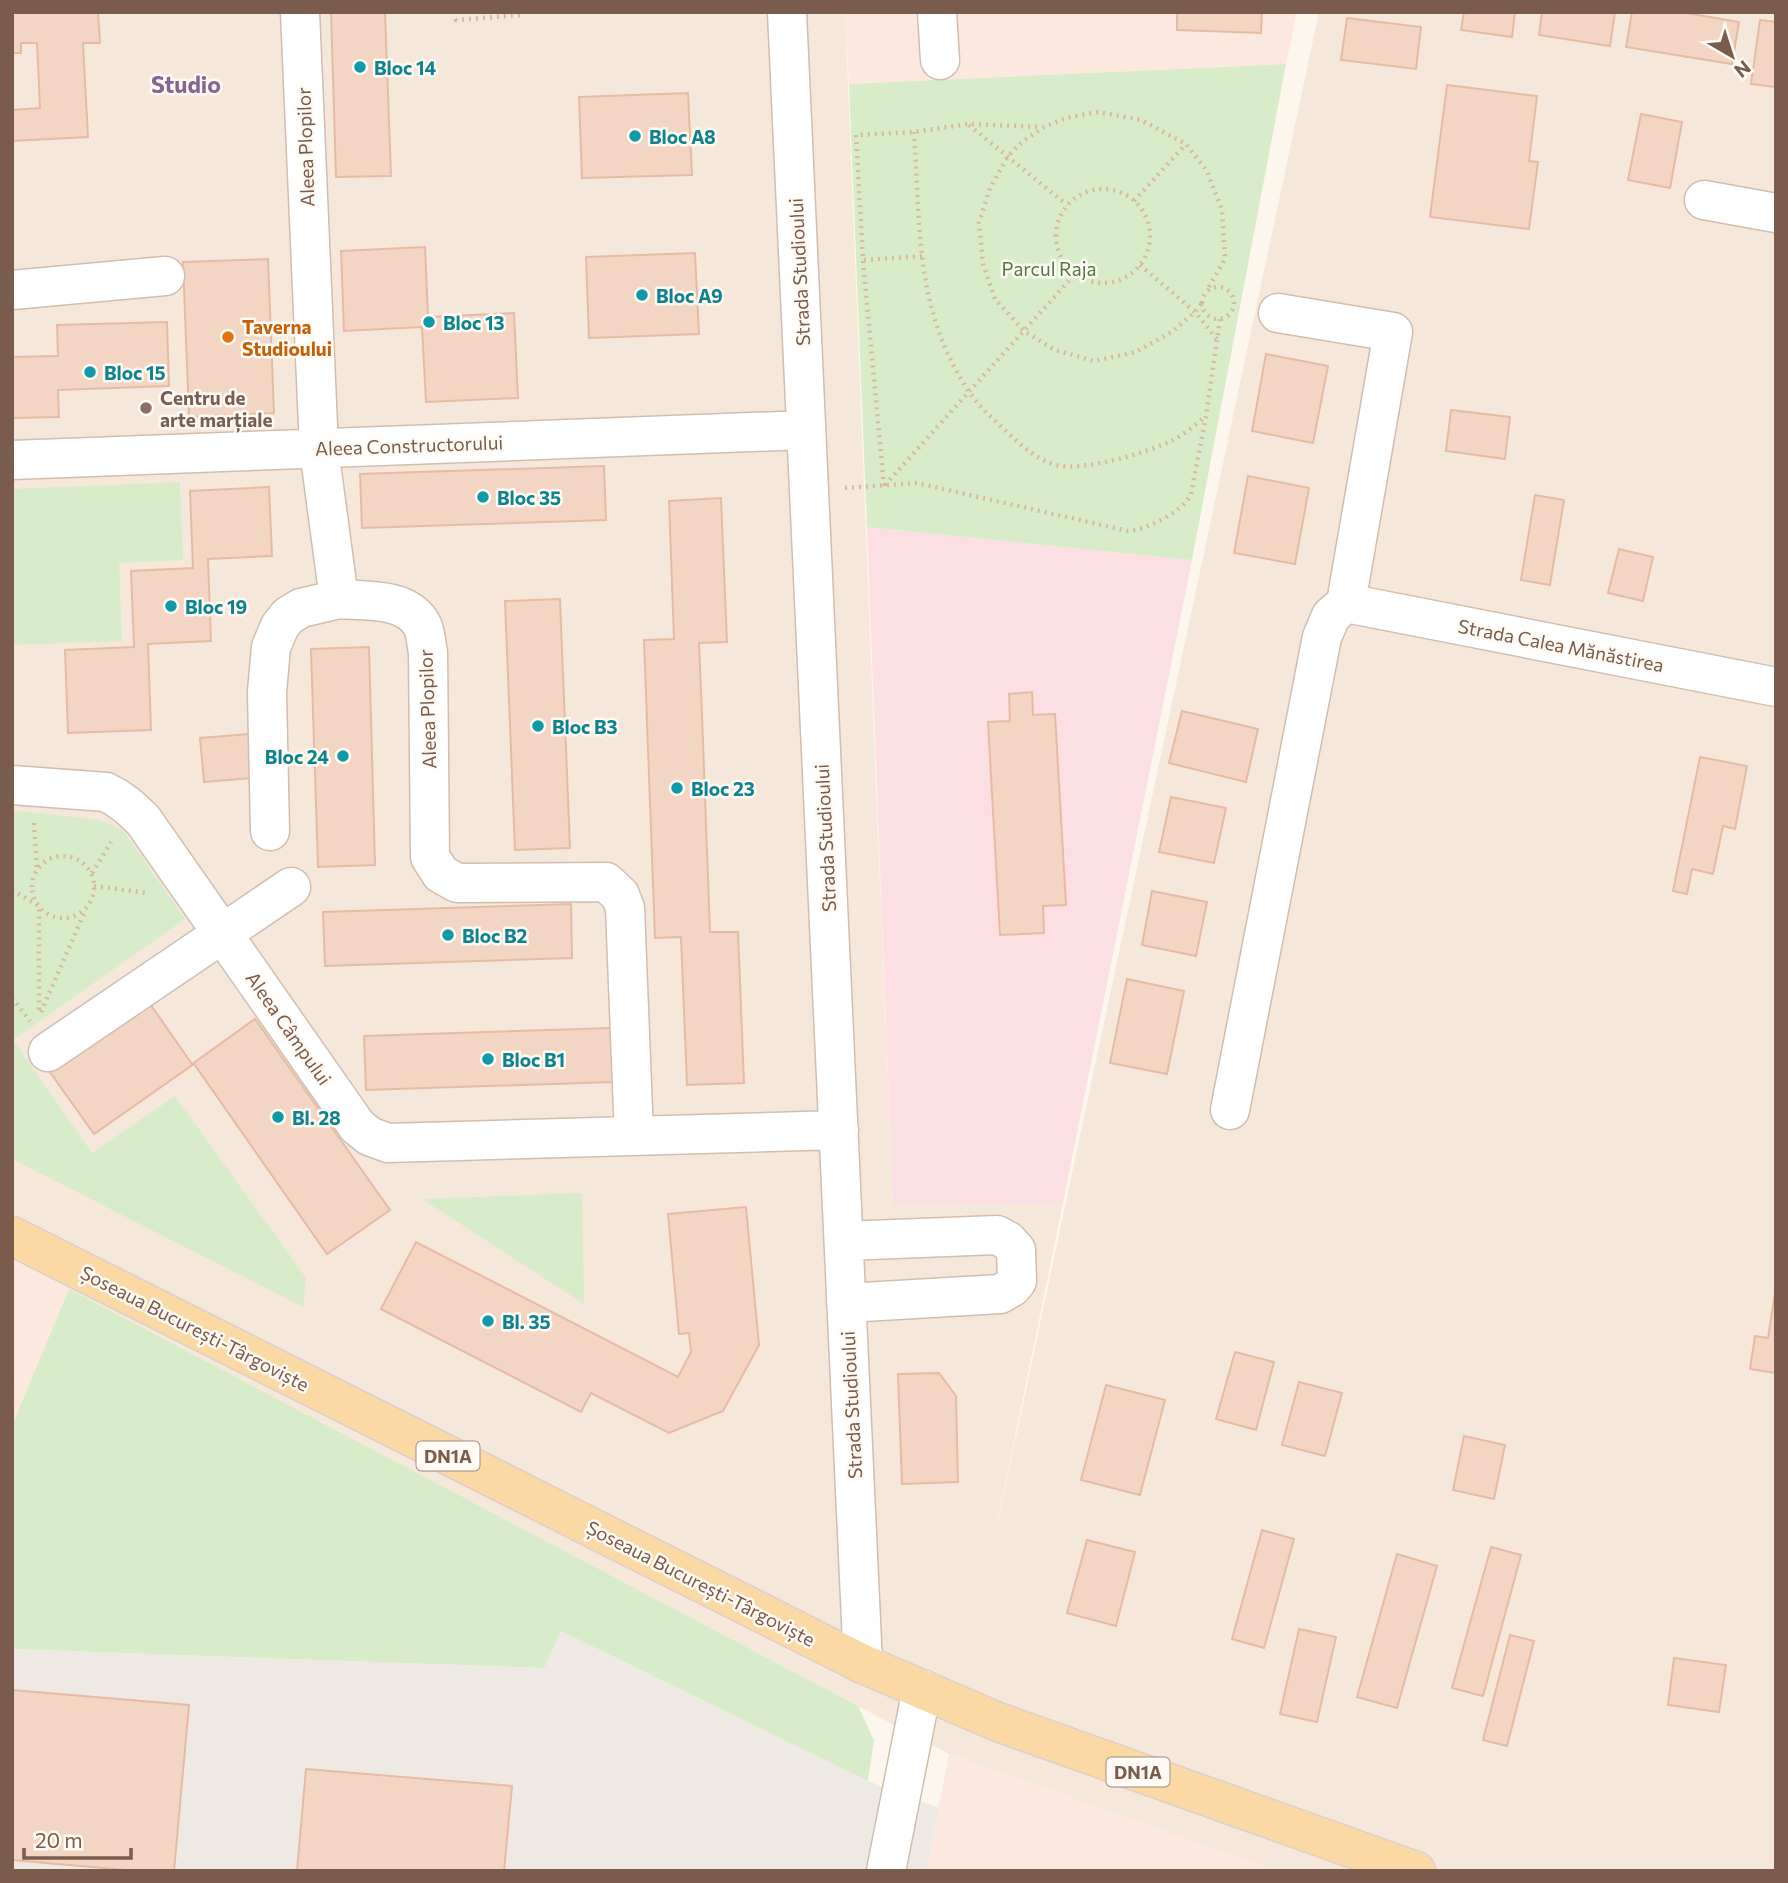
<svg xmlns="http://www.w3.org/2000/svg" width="1788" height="1883" font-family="Commissioner,sans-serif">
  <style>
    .residential { fill: #f5e8da }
    .commercial { fill: #fde8e0 }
    .industrial { fill: #efe9e4 }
    .medical { fill: #fbdfe3 }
    .green { fill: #d8ecc9 }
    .building { fill: #f3d5c3; stroke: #e6bba3; stroke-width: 2 }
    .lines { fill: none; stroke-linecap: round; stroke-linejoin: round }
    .minor-casing { stroke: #d1beb0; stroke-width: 41 }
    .major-casing { stroke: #dad1cd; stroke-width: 41 }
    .path { stroke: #d9b8a5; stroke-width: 4.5; stroke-dasharray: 2 5; stroke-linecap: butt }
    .minor { stroke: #fff; stroke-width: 38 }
    .major { stroke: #fbd9a5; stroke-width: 38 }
    .culture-dot { fill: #0f9aa8; stroke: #fffaf3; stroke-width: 2.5 }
    .food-dot { fill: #e8710a; stroke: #fffaf3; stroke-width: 2.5 }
    .education-dot { fill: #8d6e63; stroke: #fffaf3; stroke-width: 2.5 }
    .labels { text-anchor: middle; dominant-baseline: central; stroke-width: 5; stroke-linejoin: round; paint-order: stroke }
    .shield { fill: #fffaf3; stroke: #a28b7f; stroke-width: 2 }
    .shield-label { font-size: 18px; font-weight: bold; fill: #7a5c4d }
    .culture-label { font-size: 19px; font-weight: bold; fill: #0d838f; stroke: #fffaf3; text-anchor: start }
    .street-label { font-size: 19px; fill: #7a5c4d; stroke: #fffaf3 }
    .park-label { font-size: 19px; fill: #537a41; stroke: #fffaf3 }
    .food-label { font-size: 19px; font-weight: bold; fill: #c56008; stroke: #fffaf3; text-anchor: start }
    .education-label { font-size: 19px; font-weight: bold; fill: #785e54; stroke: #fffaf3; text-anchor: start }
    .quarter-label { font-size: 23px; font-weight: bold; fill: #846695; stroke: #fffaf3 }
  </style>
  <rect width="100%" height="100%" fill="#fdf6ec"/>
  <path class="residential" d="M12,12H845L893,1206L1063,1203L990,1559L1319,12H1776V1871H1275L949,1754L12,1259Z"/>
  <path class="commercial" d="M845,12H1297L1286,64L849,84Z
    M12,1259L69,1289L12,1431Z
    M949,1754L1275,1871H926Z"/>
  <path class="industrial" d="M561,1631L868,1781L939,1808L926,1871H12V1649L543,1668Z"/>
  <path class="medical" d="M867,527L1192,560L1063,1203L893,1206Z"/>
  <path class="green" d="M1286,64L1192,560L867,527L849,84Z
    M180,482L183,560L119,563L122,641L12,645V489Z
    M12,810L99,820L123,830L185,919L13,1040L92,1153L175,1096L306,1278L303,1307L12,1159Z
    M582,1193L584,1304L422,1199Z
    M69,1289L858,1706L874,1740L868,1781L561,1631L544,1668L12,1649V1426Z"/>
  <path class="building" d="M12,12H98L100,43H83L88,137L12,141V110L40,108L37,43H21V53H12Z
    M331,12H385L391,176L336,177Z
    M1177,12H1262L1261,33L1177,30Z
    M1464,12H1515L1512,37L1461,30Z
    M1542,12H1615L1610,46L1539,35Z
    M1632,12H1681L1739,22L1732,64L1626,47Z
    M1347,18L1421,27L1416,69L1341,60Z
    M1760,20L1776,22V87L1751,84Z
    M1447,85L1537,96L1529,161L1538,162L1529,229L1430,217Z
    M688,93L692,175L582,178L579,97Z
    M1641,114L1682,122L1670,188L1628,180Z
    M425,247L428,317L514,313L518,398L426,402L422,327L344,331L341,251Z
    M695,253L699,334L589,338L586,257Z
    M268,259L274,413L189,417L183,262Z
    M167,322L169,386L58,390L59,417L12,418V357L58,356L57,325Z
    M1266,354L1328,366L1313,443L1252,431Z
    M1451,410L1510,417L1505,459L1446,451Z
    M604,466L606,520L362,528L360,474Z
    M1248,476L1309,488L1295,564L1234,553Z
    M269,487L272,556L208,559L211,641L148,644L151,730L68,733L65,650L134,647L131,571L193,568L190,491Z
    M1535,495L1564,500L1550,585L1521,580Z
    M721,498L727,642L699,643L702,715L710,932H738L744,1083L687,1085L681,937L655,938L644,640L674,639L669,501Z
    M1619,549L1653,557L1643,601L1608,593Z
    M560,599L570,848L515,850L505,601Z
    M369,647L375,865L318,867L311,649Z
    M1032,692L1033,715L1055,714L1066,905L1043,906L1044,933L1000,935L988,722L1010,721L1009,694Z
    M1182,711L1258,729L1246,782L1169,763Z
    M261,733L264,777L204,782L200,738Z
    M1700,757L1747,766L1735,829L1723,826L1713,874L1692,869L1687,894L1673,891Z
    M1171,797L1226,808L1214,863L1159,852Z
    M1152,891L1207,902L1196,956L1142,945Z
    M571,904L572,958L325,966L323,912Z
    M1127,979L1184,991L1167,1074L1110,1063Z
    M146,998L192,1064L255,1019L390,1210L327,1254L194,1064L94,1134L47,1068Z
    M611,1028L613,1082L366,1090L364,1036Z
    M746,1207L759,1345L723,1411L669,1433L591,1393L581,1412L381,1309L416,1242L678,1377L691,1352L689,1333L679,1334L668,1214Z
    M1775,1293L1776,1373L1750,1369L1755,1336L1768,1338Z
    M1235,1352L1274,1362L1256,1430L1216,1419Z
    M939,1373L956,1396L958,1482L902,1484L898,1374Z
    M1299,1382L1342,1393L1325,1456L1282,1445Z
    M1106,1385L1165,1400L1140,1495L1081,1480Z
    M1464,1436L1505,1445L1494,1499L1453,1490Z
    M1262,1530L1294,1539L1264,1648L1232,1639Z
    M1087,1540L1135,1552L1116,1626L1067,1613Z
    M1491,1547L1521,1555L1483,1696L1452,1688Z
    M1397,1554L1437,1566L1397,1708L1357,1697Z
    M1299,1629L1336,1637L1317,1722L1280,1714Z
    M1510,1635L1534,1641L1507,1746L1483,1740Z
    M1674,1658L1726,1665L1719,1712L1668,1705Z
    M12,1690L189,1705L174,1871H138L12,1860Z
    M306,1769L512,1786L504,1871H297Z"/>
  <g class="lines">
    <g class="minor-casing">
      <path id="minor" d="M300,12L319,449L339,599C364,601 407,597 422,625C426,632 426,644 428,652L430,857L441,874L457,883L606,882L620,895L625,908L634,1136
        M787,12L863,1664
        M937,12L940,60
        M1704,200L1776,213
        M12,290L165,276
        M12,460L806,430
        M1346,603L1776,687
        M12,785L106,792C121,799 131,808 143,820L357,1126L369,1136L388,1143L839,1130
        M270,831L267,692L271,647L280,626L288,616L301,608L339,599
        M48,1052L291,887
        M1230,1110L1322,637L1331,616L1346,603L1393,332L1278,313
        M844,1241L997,1235L1008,1241L1016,1250L1017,1281L1012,1287L1000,1294L846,1303
        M886,1871L922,1689"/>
    </g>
    <g class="major-casing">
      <path id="major" d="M12,1236L863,1664L998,1722L1416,1871"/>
    </g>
    <path class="path" d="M456,12V20L521,15
      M969,125L1067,205
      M914,132C918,188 917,247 930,302C939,339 956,378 981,407C989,416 999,424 1008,433C1023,447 1036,459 1056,465C1082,472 1151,452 1175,439C1186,433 1196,424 1205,417
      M1056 236a47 47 0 1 1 94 0a47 47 0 1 1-94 0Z
      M1134,201L1186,144
      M864,260L922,256
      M1140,265L1195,312L1217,339
      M1202 303a16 16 0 1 1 32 0a16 16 0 1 1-32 0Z
      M1201,304L1195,312L1173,331L1136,352L1094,361L1055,350L1024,331L995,299L983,264L979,223L990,188L1008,156L1022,142L1044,127L1066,118L1098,112L1141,120L1186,144L1207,171L1222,210L1225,259L1207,290
      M885,485L1075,274
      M884,486L863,260L856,135L914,132L968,124L1042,127
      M845,488L917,483L1128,531C1146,530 1183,512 1191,494L1206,416L1220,319
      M34,823L37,869
      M32 887a31 31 0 1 1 62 0a31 31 0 1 1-62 0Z
      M92,873L111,842
      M94,886L147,893
      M12,890L39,906V1013
      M12,998L30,1021
      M41,1012L85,911"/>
    <use href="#minor" class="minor"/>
    <use href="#major" class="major"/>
  </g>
  <g class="culture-dot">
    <circle cx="360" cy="67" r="7"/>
    <circle cx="635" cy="136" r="7"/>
    <circle cx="642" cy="295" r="7"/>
    <circle cx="429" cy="322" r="7"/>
    <circle cx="90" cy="372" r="7"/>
    <circle cx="483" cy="497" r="7"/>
    <circle cx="171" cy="606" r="7"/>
    <circle cx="538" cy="726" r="7"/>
    <circle cx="343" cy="756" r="7"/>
    <circle cx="677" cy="788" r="7"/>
    <circle cx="448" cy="935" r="7"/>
    <circle cx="488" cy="1059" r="7"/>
    <circle cx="278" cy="1117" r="7"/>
    <circle cx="488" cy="1321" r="7"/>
  </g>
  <circle class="food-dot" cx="228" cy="337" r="7"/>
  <circle class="education-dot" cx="146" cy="408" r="7"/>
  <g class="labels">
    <g class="shield">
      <rect x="416.5" y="1441.5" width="63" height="29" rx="5"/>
      <rect x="1106.5" y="1757.5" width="63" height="29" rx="5"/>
    </g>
    <g class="shield-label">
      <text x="448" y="1456">DN1A</text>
      <text x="1138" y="1772">DN1A</text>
    </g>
    <g class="culture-label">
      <text x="374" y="67">Bloc 14</text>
      <text x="649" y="136">Bloc A8</text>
      <text x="656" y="295">Bloc A9</text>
      <text x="443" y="322">Bloc 13</text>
      <text x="104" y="372">Bloc 15</text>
      <text x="497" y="497">Bloc 35</text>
      <text x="185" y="606">Bloc 19</text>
      <text x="552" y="726">Bloc B3</text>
      <text x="329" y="756" text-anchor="end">Bloc 24</text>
      <text x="691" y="788">Bloc 23</text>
      <text x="462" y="935">Bloc B2</text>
      <text x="502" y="1059">Bloc B1</text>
      <text x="292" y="1117">Bl. 28</text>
      <text x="502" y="1321">Bl. 35</text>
    </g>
    <g class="street-label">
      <text transform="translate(305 147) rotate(-92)">Aleea Plopilor</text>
      <text transform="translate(799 272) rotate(-93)">Strada Studioului</text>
      <text transform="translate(409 445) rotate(-2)">Aleea Constructorului</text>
      <text transform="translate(1561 645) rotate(11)">Strada Calea Mănăstirea</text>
      <text transform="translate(427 709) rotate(-92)">Aleea Plopilor</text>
      <text transform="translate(825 838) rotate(-93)">Strada Studioului</text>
      <text transform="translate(289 1028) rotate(55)">Aleea Câmpului</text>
      <text transform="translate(195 1328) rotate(27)">Șoseaua București-Târgoviște</text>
      <text transform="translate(851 1405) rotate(-93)">Strada Studioului</text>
      <text transform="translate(701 1583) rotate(27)">Șoseaua București-Târgoviște</text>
    </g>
    <g class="park-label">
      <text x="1049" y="268">Parcul Raja</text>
    </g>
    <g class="food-label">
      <text x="242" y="326">Taverna<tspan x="242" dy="22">Studioului</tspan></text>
    </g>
    <g class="education-label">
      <text x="160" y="397">Centru de<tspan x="160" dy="22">arte marțiale</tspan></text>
    </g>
    <g class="quarter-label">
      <text x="186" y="84">Studio</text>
    </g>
  </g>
  <rect width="1788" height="1883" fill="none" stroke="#7a5c4d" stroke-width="28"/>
  <g transform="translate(1732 56) rotate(141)" stroke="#fffaf3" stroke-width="5" paint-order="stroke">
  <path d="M0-5L12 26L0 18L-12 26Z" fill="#7a5c4d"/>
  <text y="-10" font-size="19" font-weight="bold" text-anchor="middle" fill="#7a5c4d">N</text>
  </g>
  <path d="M24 1848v10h107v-10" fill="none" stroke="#7a5c4d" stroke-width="3.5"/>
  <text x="35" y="1848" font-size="21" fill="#7a5c4d" stroke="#fffaf3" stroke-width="5" paint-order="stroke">20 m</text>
</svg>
